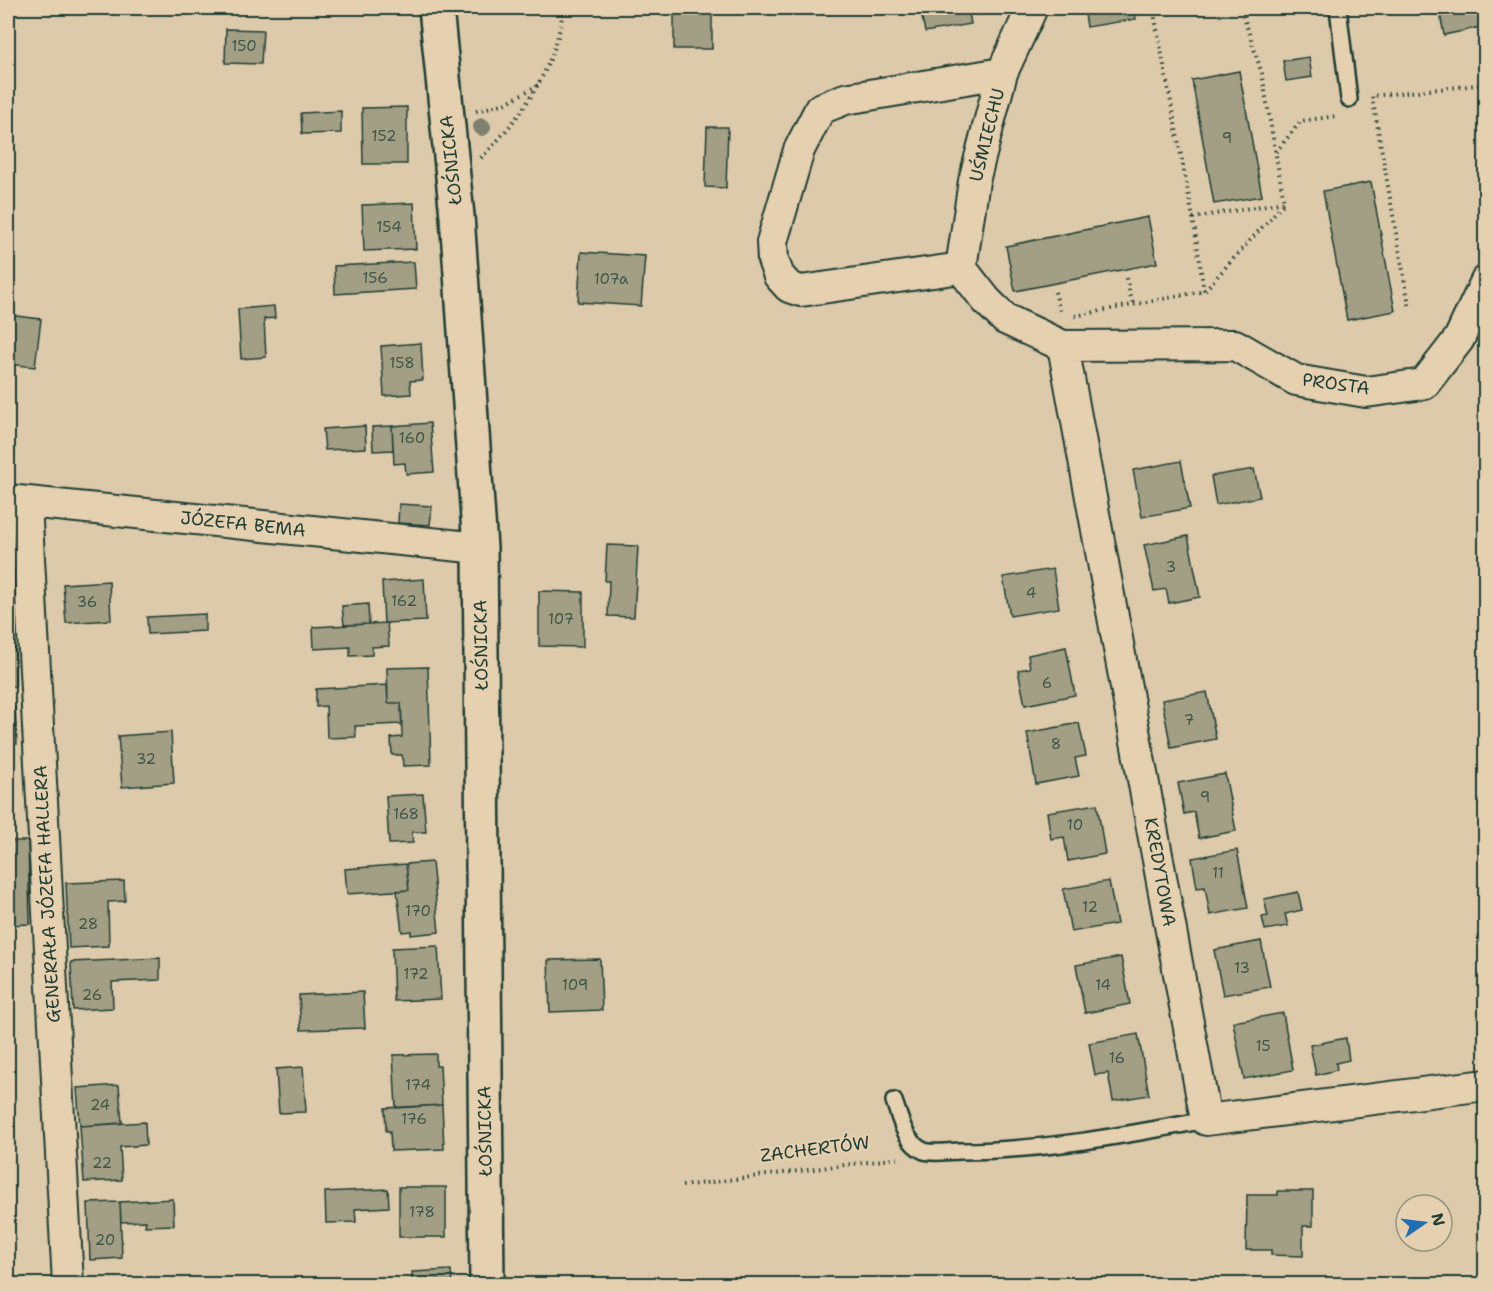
<svg xmlns="http://www.w3.org/2000/svg" width="1493" height="1292" font-family="'Shantell Sans',sans-serif">
  <style>
    .building { fill: #a29f85; stroke: #1f3d34; stroke-width: 1.5 }
    .lines { fill: none; stroke-linecap: round; stroke-linejoin: round }
    .service-casing { stroke: #1f3d34; stroke-width: 20 }
    .minor-casing { stroke: #1f3d34; stroke-width: 34 }
    .tertiary-casing { stroke: #1f3d34; stroke-width: 38 }
    .path { stroke: #1f3d34; stroke-width: 4; stroke-dasharray: 1.5 4.5; stroke-linecap: butt }
    .service { stroke: #e5d0af; stroke-width: 15 }
    .minor { stroke: #e5d0af; stroke-width: 30 }
    .tertiary { stroke: #e5d0af; stroke-width: 33 }
    .tree { fill: #7d826f }
    .labels { text-anchor: middle; dominant-baseline: central; stroke-width: 4.5; stroke-linejoin: round; paint-order: stroke }
    .number-label { font-size: 15px; fill: #405648 }
    .street-label { font-size: 18px; fill: #1f3d34; stroke: #e5d0af }
  </style>
  <rect width="100%" height="100%" fill="#ddcaaa"/>
  <filter id="ink" filterUnits="userSpaceOnUse"><feTurbulence type="fractalNoise" baseFrequency=".0167" numOctaves="2"/><feDisplacementMap in="SourceGraphic" scale="12" xChannelSelector="R" yChannelSelector="G"/><feConvolveMatrix kernelMatrix="1 2 1 2 8 2 1 2 1" color-interpolation-filters="sRGB"/></filter>
  <g filter="url(#ink)">
    <path class="building" d="M920,8H968L971,24L925,32Z
      M1084,8H1134L1136,19L1087,27Z
      M1439,8H1486V26L1444,35Z
      M674,9H712V49H674Z
      M226,29L263,30L261,64L225,63Z
      M1309,57L1312,77L1286,81L1283,61Z
      M1239,71L1262,196L1214,204L1192,80Z
      M407,107V164H363L362,108Z
      M341,111V133L302,134L301,113Z
      M707,127H728L726,188L705,187Z
      M1371,182L1395,311L1347,320L1323,191Z
      M414,203L416,249L364,251L362,205Z
      M1148,217L1157,263L1015,291L1006,246Z
      M581,252L645,256L641,306L578,302Z
      M414,262L416,289L335,294L334,266Z
      M274,306L275,318L264,319L266,357L241,359L238,309Z
      M8,315L41,319L35,367L8,364Z
      M421,343L423,380L410,381L411,394L384,396L381,346Z
      M430,423L434,472L406,474L405,463L394,464L392,426Z
      M365,426L366,448L325,450L323,429Z
      M392,426L393,450L373,451L372,427Z
      M1181,461L1190,508L1142,517L1133,470Z
      M1254,469L1260,497L1216,505L1211,476Z
      M399,504L432,506L430,525L398,523Z
      M1188,536L1200,597L1169,603L1166,589L1154,591L1144,545Z
      M607,545L638,546L634,617L608,616L609,581H605Z
      M1053,569L1059,608L1010,616L1003,577Z
      M424,579L426,621L384,623L382,582Z
      M109,581L111,620L66,623L63,584Z
      M8,585H11L13,627H8Z
      M539,591L583,592V647L539,646Z
      M368,604L369,624L344,625L342,606Z
      M205,614V631L148,634L147,617Z
      M387,623L389,646L372,647V655L350,656V647L314,649L313,627Z
      M1066,647L1075,695L1025,705L1018,670L1030,668L1028,655Z
      M8,648H15V687L8,686Z
      M428,667L431,765L403,766L402,755H392L391,738L402,737L401,703H388L387,668Z
      M387,685L388,703H401L402,724L355,726L356,737L327,738L326,706L316,707V689Z
      M1207,692L1216,739L1171,748L1162,700Z
      M15,707L17,744H8V708Z
      M1079,723L1086,756L1075,758L1079,776L1036,784L1027,733Z
      M171,732L174,783L122,787L118,736Z
      M1225,774L1236,831L1199,838L1194,812L1184,814L1178,783Z
      M423,794L426,832H412L413,843L389,844L386,796Z
      M1097,804L1105,854L1068,861L1064,837L1051,839L1047,812Z
      M8,841H28L30,924L8,925Z
      M1237,850L1248,908L1210,915L1205,887L1197,888L1192,858Z
      M432,862L439,932L411,935V931L402,932L397,891L409,890L406,864Z
      M406,864L409,890L347,894L345,869Z
      M124,881L125,901L108,902L109,946L69,948L66,883Z
      M1109,881L1117,924L1071,932L1063,889Z
      M1298,892L1302,910L1285,914L1288,926L1265,930L1262,917L1268,916L1264,899Z
      M1261,941L1270,987L1223,995L1214,950Z
      M438,946L441,999L394,1001L392,948Z
      M1121,957L1130,1004L1085,1013L1076,965Z
      M160,958V980L112,982L113,1008L73,1010L71,962Z
      M600,959L602,1010L550,1012L548,960Z
      M363,992L365,1028L301,1030L299,995Z
      M1283,1013L1293,1070L1244,1079L1233,1022Z
      M1138,1034L1149,1095L1113,1101L1108,1073L1095,1075L1089,1043Z
      M1346,1038L1349,1060L1336,1063L1337,1070L1316,1075L1310,1045Z
      M436,1054V1066H440L442,1105L396,1108L393,1055Z
      M303,1067L306,1112L279,1113L276,1069Z
      M119,1085L122,1123L80,1126L77,1088Z
      M442,1105L444,1149L391,1151L390,1131H386L385,1108Z
      M145,1122L146,1145L120,1147L122,1180L84,1182L80,1126Z
      M399,1187H446V1237H399Z
      M388,1189L389,1207L355,1209L356,1222L326,1223L325,1192Z
      M1278,1191H1313V1226H1303V1256L1271,1255V1250H1246L1247,1195H1278Z
      M173,1199L174,1225L145,1226L146,1221L121,1222L120,1202Z
      M120,1202L122,1258L90,1260L88,1203Z
      M451,1270L452,1284H412V1272Z"/>
    <g class="lines">
      <g class="service-casing">
        <path id="service" d="M1338,8L1349,99
          M894,1101C900,1118 905,1143 924,1151C933,1154 950,1151 960,1151C1043,1151 1124,1135 1206,1120"/>
      </g>
      <g class="minor-casing">
        <path id="minor" d="M961,268L986,300L1005,319L1063,346L1235,345L1296,380L1366,392L1424,384L1459,339L1486,281
          M961,268L801,291L789,287L779,276L773,260L772,242L799,150L820,109L845,99L1002,73
          M961,268L974,181L1002,73L1032,8
          M1063,346L1206,1120L1486,1085
          M8,500L480,548
          M26,503L68,1284"/>
      </g>
      <g class="tertiary-casing">
        <path id="tertiary" d="M436,8L457,216L480,548L487,1284"/>
      </g>
      <path class="path" d="M976,8L978,17
        M476,111L506,103L538,85
        M1276,152L1301,121L1337,116
        M481,158C521,118 558,65 563,8
        M1193,218L1284,202L1262,74L1241,8
        M1126,278L1133,305
        M1205,290L1284,203
        M1055,292L1061,315
        M1409,305L1372,96L1486,84
        M1075,316L1204,291L1193,218L1153,8
        M682,1186L899,1158"/>
      <use href="#service" class="service"/>
      <use href="#minor" class="minor"/>
      <use href="#tertiary" class="tertiary"/>
    </g>
    <circle class="tree" cx="482" cy="127" r="9"/>
  </g>
  <g class="labels">
    <g class="number-label">
      <text x="244" y="46">150</text>
      <text x="384" y="136">152</text>
      <text x="1227" y="138">9</text>
      <text x="389" y="227">154</text>
      <text x="375" y="278">156</text>
      <text x="611" y="279">107a</text>
      <text x="402" y="363">158</text>
      <text x="412" y="438">160</text>
      <text x="1171" y="567">3</text>
      <text x="1031" y="593">4</text>
      <text x="404" y="601">162</text>
      <text x="87" y="602">36</text>
      <text x="561" y="619">107</text>
      <text x="1047" y="683">6</text>
      <text x="1189" y="720">7</text>
      <text x="1056" y="744">8</text>
      <text x="146" y="759">32</text>
      <text x="1205" y="797">9</text>
      <text x="406" y="814">168</text>
      <text x="1075" y="825">10</text>
      <text x="1218" y="873">11</text>
      <text x="1090" y="907">12</text>
      <text x="418" y="911">170</text>
      <text x="88" y="924">28</text>
      <text x="1242" y="968">13</text>
      <text x="416" y="974">172</text>
      <text x="575" y="985">109</text>
      <text x="1103" y="985">14</text>
      <text x="92" y="995">26</text>
      <text x="1263" y="1046">15</text>
      <text x="1117" y="1058">16</text>
      <text x="418" y="1085">174</text>
      <text x="100" y="1105">24</text>
      <text x="414" y="1119">176</text>
      <text x="102" y="1163">22</text>
      <text x="422" y="1212">178</text>
      <text x="105" y="1240">20</text>
    </g>
    <g class="street-label">
      <text transform="translate(987 135) rotate(-76)">UŚMIECHU</text>
      <text transform="translate(451 160) rotate(-96)">ŁOŚNICKA</text>
      <text transform="translate(1336 384) rotate(8)">PROSTA</text>
      <text transform="translate(243 524) rotate(6)">JÓZEFA BEMA</text>
      <text transform="translate(481 645) rotate(-91)">ŁOŚNICKA</text>
      <text transform="translate(1160 872) rotate(80)">KREDYTOWA</text>
      <text transform="translate(47 894) rotate(-93)">GENERAŁA JÓZEFA HALLERA</text>
      <text transform="translate(485 1131) rotate(-91)">ŁOŚNICKA</text>
      <text transform="translate(815 1149) rotate(-7)">ZACHERTÓW</text>
    </g>
  </g>
  <rect width="1493" height="1292" fill="none" stroke="#e5d0af" stroke-width="30"/>
  <rect x="15" y="15" width="1463" height="1262" fill="none" stroke="#1f3d34" stroke-width="2" filter="url(#ink)"/>
  <g transform="translate(1424 1223) rotate(76)"><circle r="28" fill="#e5d0af" stroke="#96957e" stroke-width="1.5"/>
  <path d="M0-4.5L10 22L0 15L-10 22Z" fill="#1f6fb2"/>
  <text y="-9" font-size="16" font-weight="bold" text-anchor="middle" fill="#1f3d34">N</text>
  </g>
</svg>
